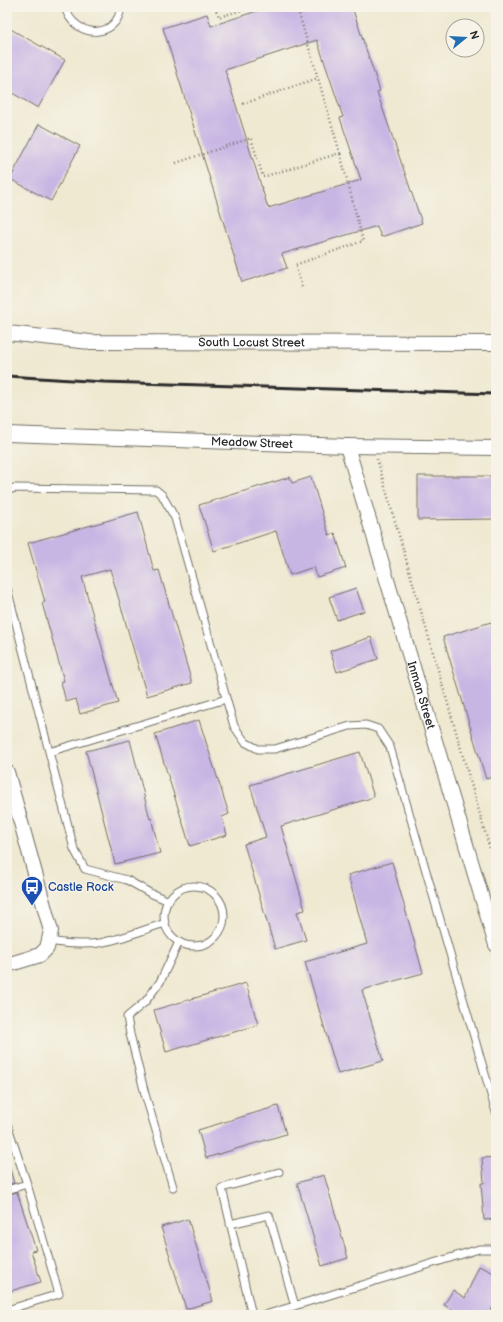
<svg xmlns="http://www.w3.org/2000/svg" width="503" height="1322" font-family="'Balsamiq Sans',sans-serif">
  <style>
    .building { fill: #c7b5e4; fill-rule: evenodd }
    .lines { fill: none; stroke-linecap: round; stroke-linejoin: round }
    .lane-casing { stroke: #706e65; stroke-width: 9 }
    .street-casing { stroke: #706e65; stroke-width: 16 }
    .path { stroke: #706e65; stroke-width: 2.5; stroke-dasharray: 1 3; stroke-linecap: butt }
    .lane { stroke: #fff; stroke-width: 7 }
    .street { stroke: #fff; stroke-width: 14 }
    .rail { stroke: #2b2b2b; stroke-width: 3 }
    .labels { text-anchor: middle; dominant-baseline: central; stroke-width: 3; stroke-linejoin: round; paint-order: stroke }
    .street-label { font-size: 12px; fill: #2b2b2b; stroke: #f7f3e8 }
    .transit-label { font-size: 12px; fill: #164399; stroke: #f7f3e8; text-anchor: start }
  </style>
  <rect width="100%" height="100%" fill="#f7f3e8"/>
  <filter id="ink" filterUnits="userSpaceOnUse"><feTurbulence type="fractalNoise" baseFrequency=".025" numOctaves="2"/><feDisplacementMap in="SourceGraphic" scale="8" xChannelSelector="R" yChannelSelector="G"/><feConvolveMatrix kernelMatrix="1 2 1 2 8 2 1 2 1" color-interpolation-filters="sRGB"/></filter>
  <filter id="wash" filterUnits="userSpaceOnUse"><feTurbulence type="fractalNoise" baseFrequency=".012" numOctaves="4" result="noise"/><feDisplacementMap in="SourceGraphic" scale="16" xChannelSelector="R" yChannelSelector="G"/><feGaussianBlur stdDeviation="0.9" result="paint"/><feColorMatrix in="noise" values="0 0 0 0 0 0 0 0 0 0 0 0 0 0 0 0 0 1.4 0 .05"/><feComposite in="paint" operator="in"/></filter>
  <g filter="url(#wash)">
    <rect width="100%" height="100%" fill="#efe9d1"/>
    <g id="blocks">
      <path class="building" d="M269,7H352L380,91L377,92L422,223L381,237L377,226L282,254L287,268L242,282L163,28L207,14L211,26ZM317,40L343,117L340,118L361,180L268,208L225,70Z
        M7,27L65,60L38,108L7,90Z
        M39,124L80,146L51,201L10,179Z
        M418,476H496V519L418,520Z
        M290,477L292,483L311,477L329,535L335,533L346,568L317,577L314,567L290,575L276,531L214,551L199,505Z
        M138,512L154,571L159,570L192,683L147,696L110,569L82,577L118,703L80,714L76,699L66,702L61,682L64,681L42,603L45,602L28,543Z
        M356,588L364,611L337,620L329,597Z
        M491,622L496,639V776L486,779L443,637Z
        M371,637L378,659L337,672L330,651Z
        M199,720L229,814L222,817L227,835L190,846L155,734Z
        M130,740L150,819L151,818L160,853L115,864L86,751Z
        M360,752L374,797L281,826L305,910L297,912L306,940L275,949L244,844L266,837L250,785Z
        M392,862L423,973L362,990L383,1061L338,1074L305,962L367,944L348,875Z
        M246,983L258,1025L166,1052L154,1010Z
        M278,1106L286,1134L206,1158L198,1130Z
        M496,1157V1219L484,1220L481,1183H484L482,1158Z
        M10,1169L14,1183L7,1185V1170Z
        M324,1175L348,1258L322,1266L297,1183Z
        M17,1192L36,1250L31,1251L41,1282L7,1292V1195Z
        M188,1219L213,1301L186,1309L161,1227Z
        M479,1266L496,1274V1300L489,1315H462L444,1305L453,1290L465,1298Z"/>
    </g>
  </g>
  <g filter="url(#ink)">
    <use href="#blocks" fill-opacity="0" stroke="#706e65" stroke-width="1"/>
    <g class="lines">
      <g class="lane-casing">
        <path id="lane" d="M65,7C74,39 117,40 121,7
          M7,491L14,488L156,490L162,495L175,518L234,726L245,742L258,749H275L350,726L366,725L378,729L390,747L496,1112
          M7,588L74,849L85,869L127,880L150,893L169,901
          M49,752L226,699
          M164 916a30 30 0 1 1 60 0a30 30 0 1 1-60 0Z
          M49,941C65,944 92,946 108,941C127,937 146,929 165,923
          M7,1124L27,1184L7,1190
          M173,1187L145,1094L130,1034L127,1017L145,1002L160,982L179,942
          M230,1224L269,1215L295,1306
          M7,1310L59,1294L27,1184
          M252,1315L222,1188L279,1172
          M265,1315L479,1249H496"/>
      </g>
      <g class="street-casing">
        <g id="street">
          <path id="s1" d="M7,333L90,342L496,343"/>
          <path id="s2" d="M7,434L347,446L496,448"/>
          <path id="s3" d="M347,446L496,945"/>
          <path d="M7,772L51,931L47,948L40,955L7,965"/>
        </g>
      </g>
      <path class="path" d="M215,7L219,17L252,7
        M243,104L318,78
        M176,163L251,138L263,177L340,153L297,7
        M302,287L295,265L363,241L340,153
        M377,459L496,870"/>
      <use href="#lane" class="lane"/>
      <use href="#street" class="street"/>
      <path class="rail" d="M7,376L104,382L496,394"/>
    </g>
  </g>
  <defs>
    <g id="bus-pin" transform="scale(1.15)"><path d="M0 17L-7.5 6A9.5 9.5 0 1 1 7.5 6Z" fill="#1a4fb4" stroke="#f7f3e8"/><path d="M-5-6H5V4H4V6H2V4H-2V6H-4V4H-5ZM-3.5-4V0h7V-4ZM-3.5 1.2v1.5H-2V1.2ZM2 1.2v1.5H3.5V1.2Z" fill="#fff"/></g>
  </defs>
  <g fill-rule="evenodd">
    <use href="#bus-pin" x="32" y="887"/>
  </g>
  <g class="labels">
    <g class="street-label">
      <text stroke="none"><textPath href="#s1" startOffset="245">South Locust Street</textPath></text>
      <text stroke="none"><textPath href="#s2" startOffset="245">Meadow Street</textPath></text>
      <text stroke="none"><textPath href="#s3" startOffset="260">Inman Street</textPath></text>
    </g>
    <g class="transit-label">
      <text x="48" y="887">Castle Rock</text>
    </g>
  </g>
  <rect width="503" height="1322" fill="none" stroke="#f7f3e8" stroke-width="24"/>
  <g transform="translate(465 38) rotate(72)"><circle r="19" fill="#f7f3e8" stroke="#a5a39c"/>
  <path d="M0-3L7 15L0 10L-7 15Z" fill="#1f6fb2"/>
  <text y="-6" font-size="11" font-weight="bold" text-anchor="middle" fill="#2b2b2b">N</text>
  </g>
</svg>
